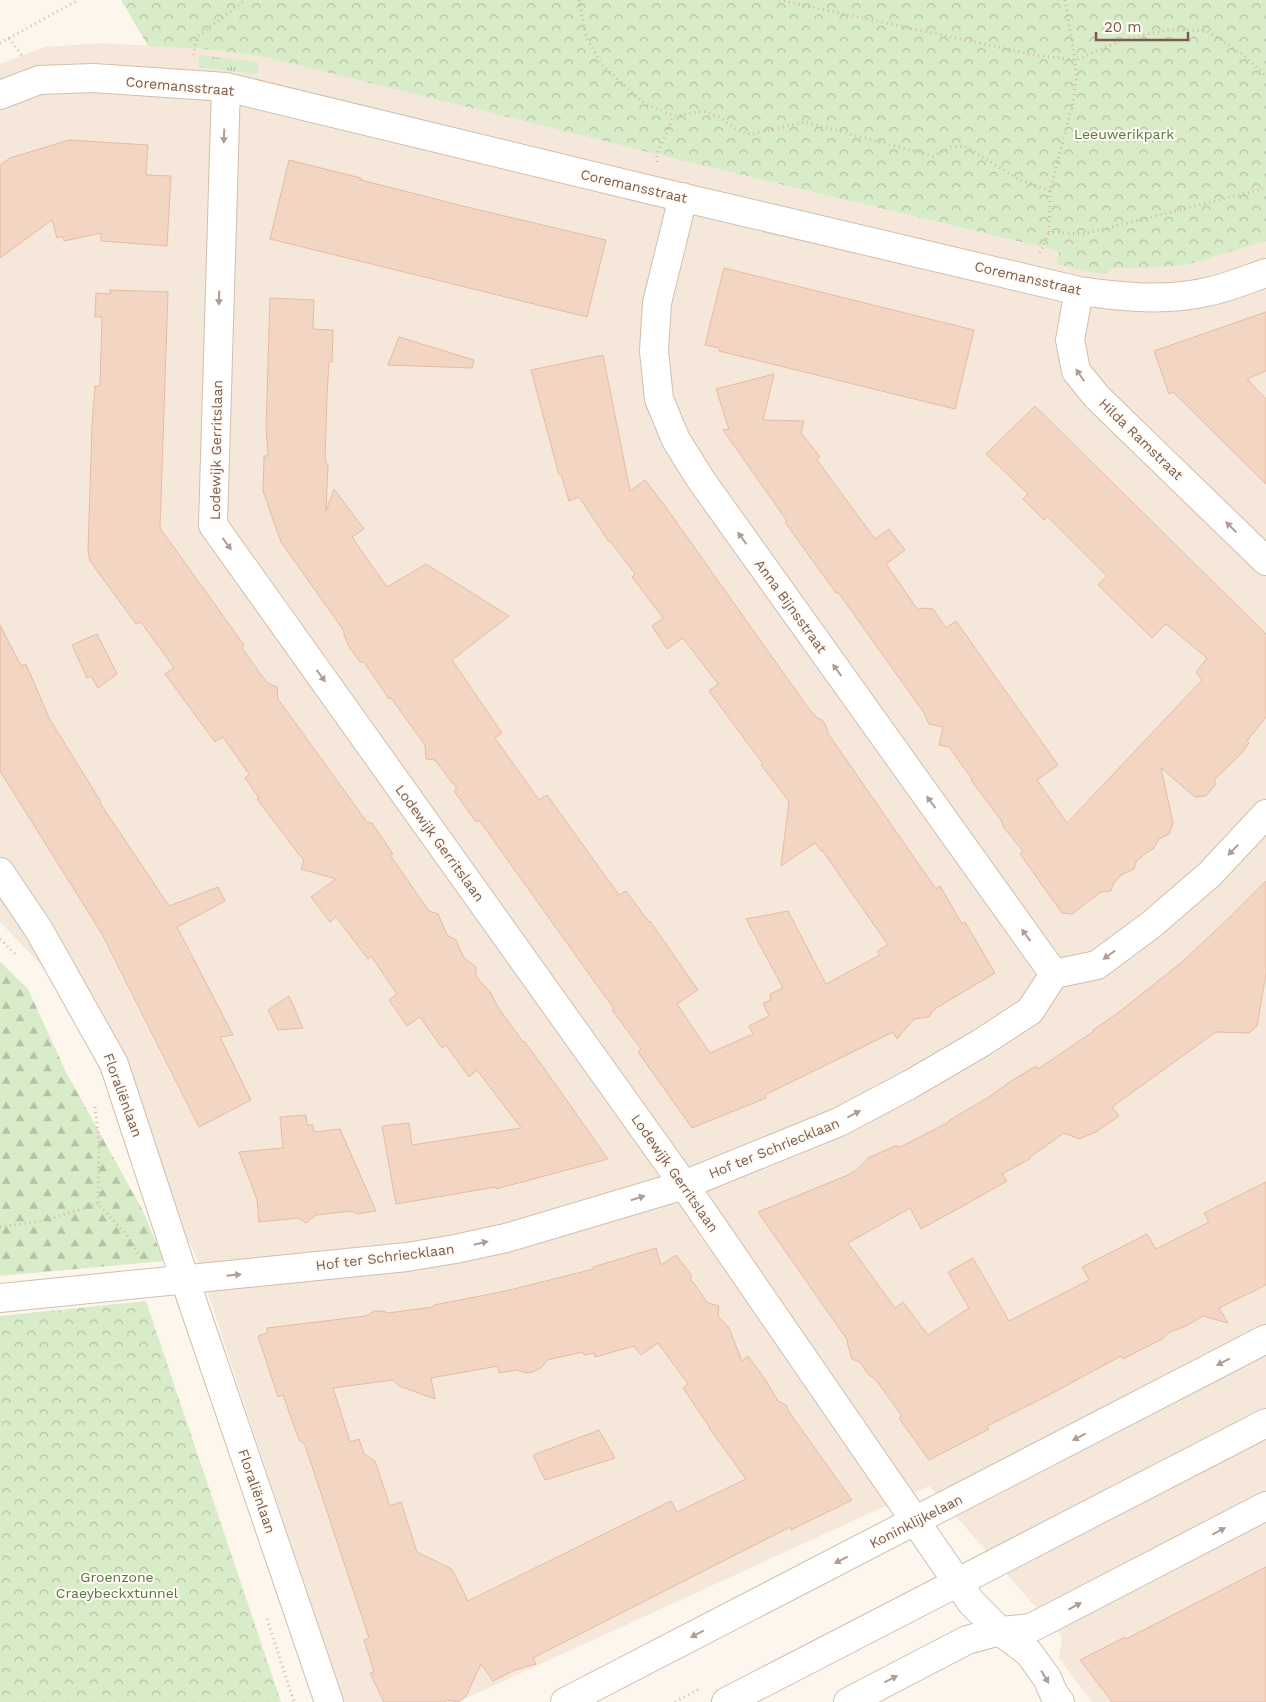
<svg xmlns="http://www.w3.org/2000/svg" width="1266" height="1702" font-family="'Work Sans',sans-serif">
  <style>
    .residential { fill: #f5e8da }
    .grass { fill: url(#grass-tufts) }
    .forest { fill: url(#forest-firs) }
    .park { fill: url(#park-crowns) }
    .building { fill: #f3d5c3; stroke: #e6bba3; fill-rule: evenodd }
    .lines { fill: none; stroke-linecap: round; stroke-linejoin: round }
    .street-casing { stroke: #d1beb0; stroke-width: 30 }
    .path { stroke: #d9b8a5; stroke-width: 3; stroke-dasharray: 1 4; stroke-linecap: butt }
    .street { stroke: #fff; stroke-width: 28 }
    .oneway { fill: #af9d94 }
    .labels { text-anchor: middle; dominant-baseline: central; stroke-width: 4; stroke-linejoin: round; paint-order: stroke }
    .street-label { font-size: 14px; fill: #7a5c4d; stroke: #fffaf3 }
    .park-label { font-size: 14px; fill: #537a41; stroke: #fffaf3 }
  </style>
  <defs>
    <pattern id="grass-tufts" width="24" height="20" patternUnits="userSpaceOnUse" patternTransform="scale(1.25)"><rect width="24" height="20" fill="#d8ecc9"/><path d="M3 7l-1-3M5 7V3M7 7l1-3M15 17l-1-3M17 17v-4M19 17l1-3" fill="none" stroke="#b4c2a5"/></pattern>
    <pattern id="forest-firs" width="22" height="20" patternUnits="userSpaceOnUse" patternTransform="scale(1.25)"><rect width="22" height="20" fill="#d8ecc9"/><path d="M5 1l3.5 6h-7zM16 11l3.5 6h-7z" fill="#b4c2a5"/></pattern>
    <pattern id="park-crowns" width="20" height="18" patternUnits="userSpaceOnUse" patternTransform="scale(1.25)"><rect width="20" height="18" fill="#d8ecc9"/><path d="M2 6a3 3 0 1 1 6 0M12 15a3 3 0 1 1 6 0" fill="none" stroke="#b4c2a5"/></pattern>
  </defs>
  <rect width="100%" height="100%" fill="#fdf6ec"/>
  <path class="residential" d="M102,43L204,49L261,56L692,163L1059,251L1056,264L1107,273L1113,268H1150L1186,265L1266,241V1702H1092L1059,1658L1062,1637L929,1486L458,1702H342L195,1254L50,974L0,922V64L44,47Z"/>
  <path class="grass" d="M199,55L258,62L257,74L198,67Z"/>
  <path class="forest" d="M0,962L28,989L66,1072L142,1209L164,1261L0,1276Z"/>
  <path class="park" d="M121,0H1266V241L1186,265L1150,268H1113L1107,273L1100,274L1056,264L1059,251L692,163L261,56L204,49L148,46Z
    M146,1301L281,1702H0V1316Z"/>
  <path class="building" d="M69,140L148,145L146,175L171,176L167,246L101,241V233L64,241L62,236L57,238L52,220L0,258V165L10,158Z
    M289,160L361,178V180L471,208L606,240L587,317L270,239Z
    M724,268L974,330L955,409L719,351V348L705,345Z
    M110,290L168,292L160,528L244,645L242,648L262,676L268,683L277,687L278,699L367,822L372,823L393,854L390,855L429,911L438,914L447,935L456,940L464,958L476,967V976L490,992L498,1007L523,1042L524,1041L544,1068L608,1159L496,1189V1187L396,1204L382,1126L409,1123L412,1145L521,1128L477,1070L469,1077L446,1045L442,1048L420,1017L407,1026L389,1000L397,994L371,956L368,959L336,917L330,922L311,897L336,879L301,869L304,861L257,799L259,798L245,778L249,774L223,737L215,742L165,674L174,668L141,622L136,624L90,561L88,552L92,425L95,386H100L102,317H95L96,293L110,294Z
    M270,298L314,300L313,329L333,330L332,362H329L327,396L325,460H326V464H328L326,511L334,489L364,529L352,537L387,587L426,564L509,616L452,660L502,733L495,738L539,800L547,795L619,895L626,891L649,922L650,921L698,990L677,1004L710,1053L753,1034L749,1026L769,1016L763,1003L771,1000L770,994L783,988L746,919L788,911L826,984L880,955L877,951L888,945L822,850L821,851L815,843L781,866L789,801L761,765L763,764L709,691L718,684L683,638L667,649L652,626L663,618L632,577L635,574L610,541L609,542L579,497L569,501L561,474L559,475L531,370L603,355L630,491L645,480L665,506L809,709L817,718L822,720L825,724L829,735L936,889L940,886L962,924L965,922L995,973L933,1010L929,1017L914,1019L897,1039L893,1032L765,1095L766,1098L692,1128L638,1052L641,1049L612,1010L614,1009L479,820L476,822L454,791L457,789L435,760L426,759L425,745L391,698L389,699L364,662H360L350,648L344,635V631L281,542L263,491L264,456H268L266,427Z
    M1266,312V371L1247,379L1266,399V484L1173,392L1169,394L1154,351Z
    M399,337L474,360L472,368L388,365Z
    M774,374L763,420L804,421L801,433L820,457L817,460L875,539L889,529L905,550L886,564L918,610L921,608L933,609L946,628L956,621L1058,765L1037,780L1067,823L1202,680L1196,672L1207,658L1166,624L1152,638L1098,585L1107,576L1047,516L1044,520L1023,499L1028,494L986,454L1035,406L1266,634V717L1247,741L1249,743L1242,753L1215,779V785L1206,796L1195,797L1161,768L1173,823L1169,834L1159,839L1153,849L1146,853L1136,862L1134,869L1121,875L1113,884L1111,891L1101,892L1072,914L1062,913L1020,854L1023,851L1004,828L1001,820L971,780L972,779L949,747L939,745L943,727L929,724L924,713L838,592L836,593L815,564L785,522L787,521L723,430L729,429L716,389Z
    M0,625L21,666L26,664L49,718L101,802L100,803L169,906L218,887L225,901L177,927L233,1035L220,1037L251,1100L199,1127L102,934L0,771Z
    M97,634L117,674L98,688L91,676L87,678L72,645Z
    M1266,881V974L1257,1026L1249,1033L1216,1032L1112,1107L1119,1116L1096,1132L1079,1139L1064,1133L1029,1158L1030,1159L1002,1174L1007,1181L963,1206L921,1229L910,1208L848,1243L895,1308L903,1302L928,1335L969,1308L948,1272L973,1258L1009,1321L1089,1280L1082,1267L1147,1234L1156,1249L1209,1222L1204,1213L1266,1182V1285L1219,1308L1228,1323L1203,1316L1186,1326L1170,1332L1162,1339L1123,1359L1121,1356L1047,1396L987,1426L989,1429L929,1460L899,1418L902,1416L876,1380L868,1374L860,1362L852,1359L847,1342L848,1341L758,1212L848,1175L858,1169L868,1158L897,1145L898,1148L949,1122L948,1121L989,1097L1008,1083L1036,1066L1038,1069L1094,1031L1093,1030L1119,1012L1182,962L1229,918Z
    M289,996L303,1028L278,1030L268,1010Z
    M306,1115L307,1125H313L314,1132L340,1129L376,1211L357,1214L352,1211L316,1215L306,1223L298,1218L259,1222L257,1200L239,1152L283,1148L280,1117Z
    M656,1248L661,1265L676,1255L692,1276L690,1278L708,1303L719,1306L718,1316L729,1328L742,1361L748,1356L765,1379L778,1401L786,1405L789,1412L852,1500L791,1530L790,1527L533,1658L536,1664L515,1670L493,1681L481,1664L466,1696L459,1702L448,1700L445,1702H384L370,1673L374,1672L364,1640L369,1638L305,1445L299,1440L283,1395L278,1397L258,1336L267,1333V1328L366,1316L374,1311H383L388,1313L433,1307L434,1305L506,1291L594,1269L593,1267ZM658,1343L688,1384L683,1388L710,1428H709L746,1479L677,1512L671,1501L468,1601L452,1569L417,1552L401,1502L390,1506L375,1461L364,1454L359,1439L350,1442L333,1388L393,1380L399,1386L435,1399L431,1378L498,1366L499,1373L516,1370L527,1373L533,1372L542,1367L547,1360L583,1352L584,1355L594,1353L595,1357L634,1346L641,1355Z
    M599,1430L615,1458L545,1480L533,1455Z
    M1266,1567V1702H1112L1080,1660L1125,1637L1126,1639Z"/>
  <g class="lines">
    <g class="street-casing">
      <path id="street" d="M226,87L213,525L684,1185L971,1602L1000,1631L1029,1653L1047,1678L1054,1694L1060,1702
        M0,95L39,80L93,78L226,87L655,191L1079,291C1123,297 1167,302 1211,291C1229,287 1248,279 1266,273
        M683,197L657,303L654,351L659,399L676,440L701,480L1054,974
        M1079,291L1070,340L1076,371L1097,397L1266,561
        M0,872L39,930L114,1064L185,1280L329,1702
        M0,1298L407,1257L455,1249L506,1238L684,1185L839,1122L909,1085L981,1043L1030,1011L1054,974L1097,965L1152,924L1210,874L1266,814
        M565,1702L1266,1339
        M726,1702L1266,1423
        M848,1702L967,1640L1000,1631L1031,1628L1266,1506"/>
    </g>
    <path class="path" d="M579,0L586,37L602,65L644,103L674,116L703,111L719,117L738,131L752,134L805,122L933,156L951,147L964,146L1020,180L1050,191
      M779,0L1035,55L1075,60L1125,39L1169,30L1207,31L1241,53L1266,76
      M1065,0L1075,60L1076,80L1073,102L1050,191L1049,232L1084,234L1262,189L1266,186
      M9,38L22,56
      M0,43L78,0
      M193,55L198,36L245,0
      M657,162V154L674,116
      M1040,253L1049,232
      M0,939L17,956
      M95,1107L99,1141L98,1204L127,1235L139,1255
      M0,1227L42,1221L98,1204
      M267,1619L294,1702
      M675,1702L699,1689"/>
    <use href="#street" class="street"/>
  </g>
  <defs><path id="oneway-solid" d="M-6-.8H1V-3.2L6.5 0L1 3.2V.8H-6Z" transform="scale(1.25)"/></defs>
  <g class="oneway">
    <use href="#oneway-solid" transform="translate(224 136) rotate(92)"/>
    <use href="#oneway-solid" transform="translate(219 298) rotate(92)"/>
    <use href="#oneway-solid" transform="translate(1080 375) rotate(-124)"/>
    <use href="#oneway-solid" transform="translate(1231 527) rotate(-136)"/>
    <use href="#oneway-solid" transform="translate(742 538) rotate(-126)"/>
    <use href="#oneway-solid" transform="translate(227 544) rotate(54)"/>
    <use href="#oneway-solid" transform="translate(837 670) rotate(-126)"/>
    <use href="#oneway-solid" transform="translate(321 676) rotate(54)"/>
    <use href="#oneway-solid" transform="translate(931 802) rotate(-126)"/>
    <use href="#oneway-solid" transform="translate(1233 850) rotate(134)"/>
    <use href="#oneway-solid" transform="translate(1026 935) rotate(-126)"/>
    <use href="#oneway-solid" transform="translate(1109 955) rotate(144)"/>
    <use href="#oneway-solid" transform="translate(854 1114) rotate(-28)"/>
    <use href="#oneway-solid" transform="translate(638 1198) rotate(-17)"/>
    <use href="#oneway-solid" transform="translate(481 1243) rotate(-13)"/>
    <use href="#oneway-solid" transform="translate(234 1275) rotate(-6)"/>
    <use href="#oneway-solid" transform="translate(1223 1362) rotate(153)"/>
    <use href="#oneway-solid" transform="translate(1079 1437) rotate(153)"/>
    <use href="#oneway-solid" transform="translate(1219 1531) rotate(-28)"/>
    <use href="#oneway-solid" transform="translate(841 1560) rotate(153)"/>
    <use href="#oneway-solid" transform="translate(1075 1606) rotate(-28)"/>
    <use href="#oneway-solid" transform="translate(697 1634) rotate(153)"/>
    <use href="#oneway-solid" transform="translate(1045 1677) rotate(59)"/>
    <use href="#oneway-solid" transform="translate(891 1679) rotate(-27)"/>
  </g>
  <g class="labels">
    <g class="street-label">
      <text transform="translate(180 86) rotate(5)">Coremansstraat</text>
      <text transform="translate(634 186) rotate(13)">Coremansstraat</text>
      <text transform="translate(1028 278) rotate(13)">Coremansstraat</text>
      <text transform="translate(1141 439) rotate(44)">Hilda Ramstraat</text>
      <text transform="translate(216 450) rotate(-89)">Lodewijk Gerritslaan</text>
      <text transform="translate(791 606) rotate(54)">Anna Bijnsstraat</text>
      <text transform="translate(440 843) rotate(54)">Lodewijk Gerritslaan</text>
      <text transform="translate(123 1095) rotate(70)">Floraliënlaan</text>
      <text transform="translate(774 1148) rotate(-22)">Hof ter Schriecklaan</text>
      <text transform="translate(675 1173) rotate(55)">Lodewijk Gerritslaan</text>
      <text transform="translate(385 1257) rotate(-7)">Hof ter Schriecklaan</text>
      <text transform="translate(257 1491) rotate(71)">Floraliënlaan</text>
      <text transform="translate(916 1521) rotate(-27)">Koninklijkelaan</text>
    </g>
    <g class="park-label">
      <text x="1124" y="134">Leeuwerikpark</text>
      <text x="117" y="1577">Groenzone<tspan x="117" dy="16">Craeybeckxtunnel</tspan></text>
    </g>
  </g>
  <path d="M1096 32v8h92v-8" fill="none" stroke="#7a5c4d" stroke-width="2.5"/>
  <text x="1104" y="32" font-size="15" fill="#7a5c4d" stroke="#fffaf3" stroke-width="4" paint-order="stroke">20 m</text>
</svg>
